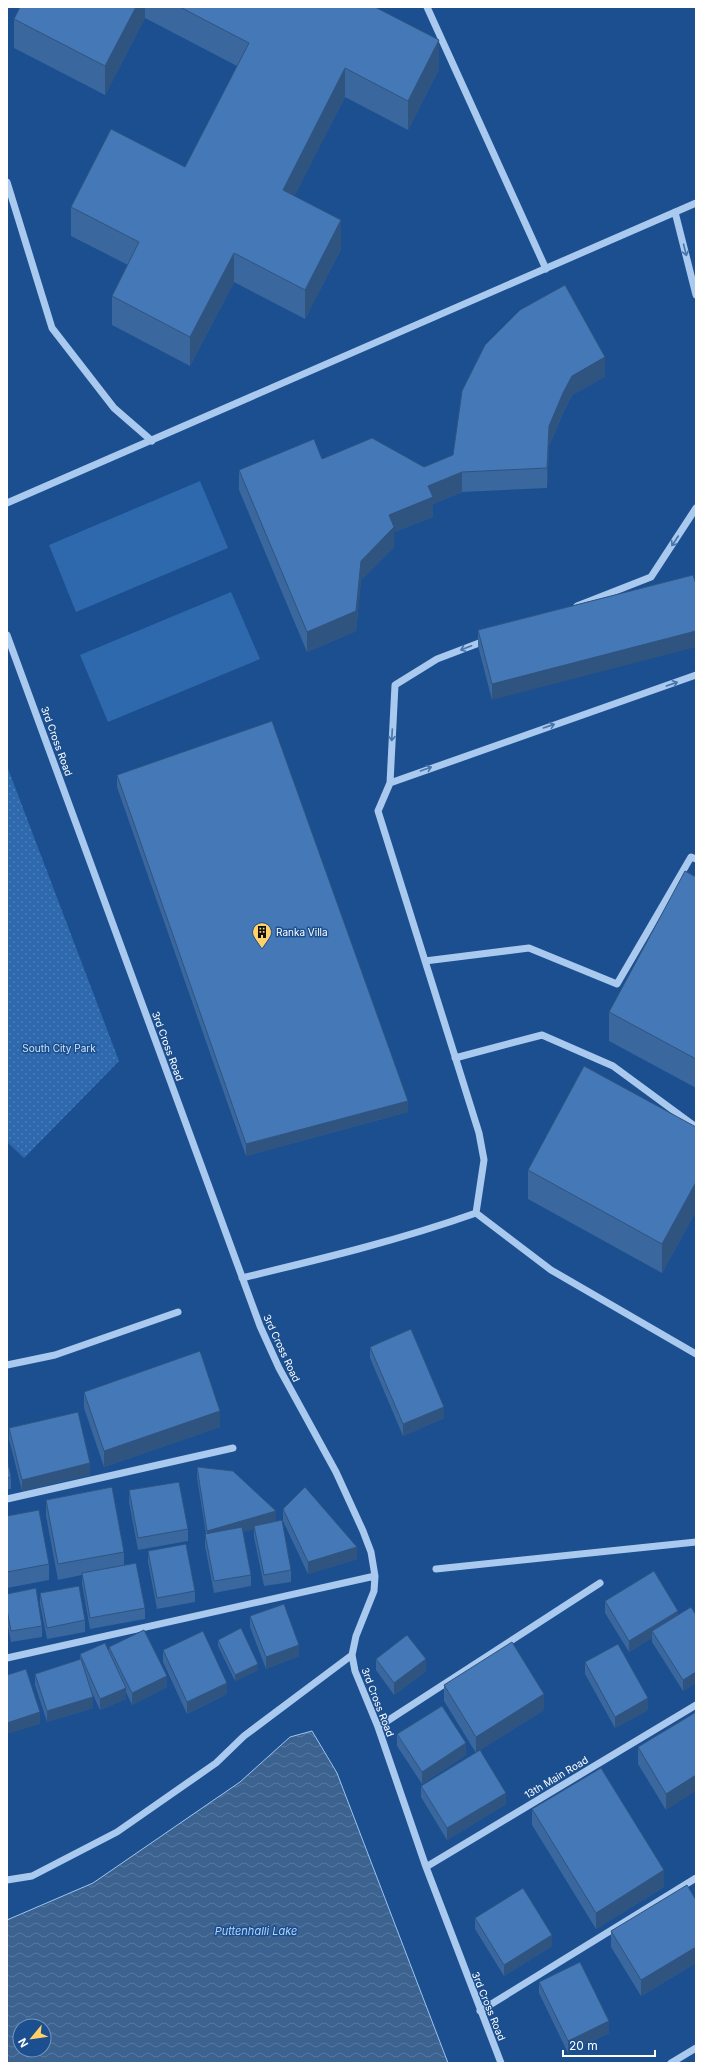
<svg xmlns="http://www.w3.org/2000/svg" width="703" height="2070" font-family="Inter,sans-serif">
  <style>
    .grass { fill: url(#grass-dots) }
    .garden { fill: #2e69ad }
    .water { fill: url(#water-waves); stroke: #9cc4f0; fill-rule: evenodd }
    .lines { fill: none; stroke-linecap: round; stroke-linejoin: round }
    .minor { stroke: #a9c9ee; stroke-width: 7 }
    .wall { fill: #3a679d }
    .shaded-wall { fill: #305480 }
    .building { fill: #4478b7; stroke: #305480 }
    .oneway { stroke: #4674ac }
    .labels { text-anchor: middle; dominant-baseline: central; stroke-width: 3; stroke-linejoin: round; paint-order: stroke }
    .street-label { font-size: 10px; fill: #fff; stroke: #1b4f8f }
    .poi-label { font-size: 10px; fill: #fff; stroke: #1b4f8f; text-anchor: start }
    .park-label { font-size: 10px; fill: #cfe3fa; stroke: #1b4f8f }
    .water-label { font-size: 11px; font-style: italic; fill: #b5d3f5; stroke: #1b4f8f }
  </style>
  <defs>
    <pattern id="grass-dots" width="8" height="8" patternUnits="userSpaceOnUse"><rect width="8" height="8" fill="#2e69ad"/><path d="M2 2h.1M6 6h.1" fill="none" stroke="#4d80b9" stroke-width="1.8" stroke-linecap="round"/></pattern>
    <pattern id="water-waves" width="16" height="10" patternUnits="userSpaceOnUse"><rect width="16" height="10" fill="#3c6290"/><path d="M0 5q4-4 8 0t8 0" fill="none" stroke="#597aa1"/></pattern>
  </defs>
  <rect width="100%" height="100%" fill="#1b4f8f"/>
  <path class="grass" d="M7,766L119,1061L24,1158L7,1142Z"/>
  <path class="garden" d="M200,481L228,548L76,612L49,545Z
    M231,592L260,659L108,722L80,655Z"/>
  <path class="water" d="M312,1731L337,1773L448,2063H7V1920L93,1883L240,1782L290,1737ZM20,2026H44V2050H20Z"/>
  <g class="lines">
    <path class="minor" d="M427,7L546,269
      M7,182L52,328L114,408L152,441
      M675,212L696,295
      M7,503L696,203
      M577,606L651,577L696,508
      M7,635L260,1326L279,1368L336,1472L363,1531L371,1552L375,1576L374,1591L356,1636L352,1655L355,1671L378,1727L426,1867L501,2063
      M390,783L696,675
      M425,961L529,948L617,984L691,857L696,859
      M455,1058L542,1035L613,1066L696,1127
      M476,1213L484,1160L479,1133L378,811L390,783L395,685L437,659L487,640
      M242,1278C321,1259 400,1240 476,1213L551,1270L696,1354
      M7,1365L55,1355L178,1312
      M7,1499L233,1448
      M436,1569L696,1542
      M7,1658L375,1576
      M378,1727L600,1583
      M426,1867L696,1705
      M7,1880L32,1876L117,1832L216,1763L244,1736L352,1655
      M480,2011L696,1878
      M671,2063L696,2048"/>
  </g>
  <path class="wall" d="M20,7H375L439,69L408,130L345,97L294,196L341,249L305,319L234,282L190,366L112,325V296L128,265L71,236V207L185,167L237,66L145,18L105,95L14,48V19Z
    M605,377L572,395L563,413L549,446L547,488L462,492L433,504V517L394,532V547L361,580L356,631L307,652L239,490V470L322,459L424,467L453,455Z
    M693,575L492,700L478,646V630Z
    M117,775L408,1112L246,1156L117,787Z
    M696,877V1088L609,1041V1012Z
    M696,1127V1211L662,1273L528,1199V1170Z
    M370,1347L444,1418L403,1436L370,1358Z
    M84,1392L220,1427L104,1467L84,1408Z
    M9,1428L90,1475L22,1491L9,1439Z
    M7,1459L11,1477V1489H7Z
    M197,1467L276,1521L291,1570V1582L264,1586L254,1537V1529L243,1532L251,1575V1586L214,1593L205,1546V1534H206L197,1478Z
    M129,1490L188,1529V1541L138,1550L129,1502Z
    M46,1500L124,1552V1565L145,1608V1619L90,1629L82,1584V1575L58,1580L46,1516Z
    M283,1509L357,1559L308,1574L283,1521Z
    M7,1516L49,1564V1580L7,1588Z
    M148,1551L195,1591V1602L157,1609L148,1562Z
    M40,1593L85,1620V1632L47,1639L40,1604Z
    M7,1594L42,1626V1637L11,1642L7,1622Z
    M605,1601L678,1615H696V1683L683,1691L652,1642V1638L629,1652L605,1613Z
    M250,1616L299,1656L266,1669L250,1627Z
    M218,1640L258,1670L235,1681L218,1646Z
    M109,1647L167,1687L132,1705L126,1692V1699L100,1710L90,1688L93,1708L47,1722L35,1685V1674L80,1660V1654L109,1652Z
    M163,1650L227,1694L187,1714L163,1662Z
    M376,1659L426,1671L394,1695L376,1670Z
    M585,1662L648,1710L615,1728L585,1674Z
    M444,1685L544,1710L480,1750L506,1804L447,1840L421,1797V1786L476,1753L444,1701Z
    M696,1712L666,1810L638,1764V1747Z
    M397,1734L466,1755L422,1784L397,1746Z
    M532,1809L664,1887L596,1929L532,1825Z
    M696,1900V1963L641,1996L611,1947V1931Z
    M475,1918L552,1946L504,1976L475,1929Z
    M539,1982L609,2033L568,2053L539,1993Z"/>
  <path class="shaded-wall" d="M136,7H145V18L105,95V66Z
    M439,40V69L408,130V101Z
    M345,68V97L283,219V190Z
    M341,220V249L305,319V290Z
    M234,253V282L190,366V337Z
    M605,357V377L572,395L563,413L549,446L547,488V468L549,426L563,393L572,376Z
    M462,472V492L433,504V517L394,532V547L361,580L356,631L307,652V632L361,561L389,515L428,486Z
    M696,631V647L492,700V684Z
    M408,1101V1112L246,1156V1144Z
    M696,1182V1211L662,1273V1244Z
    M444,1407V1418L403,1436V1424Z
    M220,1411V1427L104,1467V1451Z
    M90,1463V1475L22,1491V1480Z
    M276,1511V1522L254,1526V1529L207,1543V1531Z
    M357,1547V1559L308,1574V1562Z
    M678,1611V1622L652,1631V1638L629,1652V1641Z
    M299,1645V1656L266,1669V1657Z
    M426,1659V1671L394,1695V1683Z
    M258,1664V1670L235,1681V1675Z
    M696,1672V1683L683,1691V1680Z
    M167,1676V1687L132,1705V1693Z
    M227,1683V1694L187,1714V1702Z
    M126,1688V1699L100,1710V1699Z
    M544,1694V1710L476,1753V1737Z
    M93,1697V1708L47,1722V1711Z
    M648,1698V1710L615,1728V1717Z
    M40,1712V1724L7,1734V1723Z
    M466,1743V1755L422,1784V1772Z
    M696,1775V1791L666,1810V1794Z
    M506,1793V1804L447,1840V1828Z
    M664,1870V1887L596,1929V1913Z
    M552,1935V1946L504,1976V1965Z
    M696,1947V1963L641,1996V1980Z
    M609,2021V2033L568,2053V2041Z"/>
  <path class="building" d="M20,7H136L105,66L14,19Z
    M180,7H375L439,40L408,101L345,68L283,190L341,220L305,290L234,253L190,337L112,296L139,242L71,207L111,129L185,167L249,43Z
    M565,285L605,357L572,376L563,393L549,426L547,468L462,472L428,486L433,497L389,515L394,527L361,561L356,611L307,632L239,470L314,439L322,459L372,438L424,467L453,455L462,391L485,345L520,310Z
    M693,575L696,584V631L492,684L478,630Z
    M272,721L408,1101L246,1144L117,775Z
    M685,871L696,877V1059L609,1012Z
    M584,1066L696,1127V1182L662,1244L528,1170Z
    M411,1329L444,1407L403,1424L370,1347Z
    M200,1351L220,1411L104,1451L84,1392Z
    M78,1412L90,1463L22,1480L9,1428Z
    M7,1459L11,1477L7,1478Z
    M197,1467L233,1471L276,1511L207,1531Z
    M179,1482L188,1529L138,1538L129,1490Z
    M112,1487L124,1552L58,1564L46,1500Z
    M305,1487L357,1547L308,1562L283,1509Z
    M39,1510L49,1564L7,1572V1516Z
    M282,1520L291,1570L264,1575L254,1526Z
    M242,1527L251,1575L214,1581L205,1534Z
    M186,1544L195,1591L157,1598L148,1551Z
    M136,1563L145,1608L90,1618L82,1573Z
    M654,1571L678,1611L629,1641L605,1601Z
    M79,1586L85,1620L47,1628L40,1593Z
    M36,1588L42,1626L11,1631L7,1610V1594Z
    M284,1604L299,1645L266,1657L250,1616Z
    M691,1607L696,1615V1672L683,1680L652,1631Z
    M241,1628L258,1664L235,1675L218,1640Z
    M144,1630L167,1676L132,1693L109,1647Z
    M203,1631L227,1683L187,1702L163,1650Z
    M407,1635L426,1659L394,1683L376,1659Z
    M512,1642L544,1694L476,1737L444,1685Z
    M105,1643L126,1688L100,1699L80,1654Z
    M618,1644L648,1698L615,1717L585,1662Z
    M81,1659L93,1697L47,1711L35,1674Z
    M26,1669L40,1712L7,1723V1675Z
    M442,1706L466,1743L422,1772L397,1734Z
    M696,1712V1775L666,1794L638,1747Z
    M480,1750L506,1793L447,1828L421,1786Z
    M601,1768L664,1870L596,1913L532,1809Z
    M687,1885L696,1900V1947L641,1980L611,1931Z
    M523,1888L552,1935L504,1965L475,1918Z
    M580,1962L609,2021L568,2041L539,1982Z"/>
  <defs><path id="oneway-shaft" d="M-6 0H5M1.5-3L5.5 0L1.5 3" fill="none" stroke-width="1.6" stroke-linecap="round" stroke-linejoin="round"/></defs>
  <g class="oneway">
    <use href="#oneway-shaft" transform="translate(685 250) rotate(76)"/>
    <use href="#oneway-shaft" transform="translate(675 541) rotate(123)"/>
    <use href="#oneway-shaft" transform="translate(466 648) rotate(159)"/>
    <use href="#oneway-shaft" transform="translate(672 684) rotate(-19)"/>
    <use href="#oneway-shaft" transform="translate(549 726) rotate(-19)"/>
    <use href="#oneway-shaft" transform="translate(392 735) rotate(93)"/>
    <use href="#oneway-shaft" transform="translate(426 769) rotate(-20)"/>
  </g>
  <defs>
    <g id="building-pin" transform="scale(1)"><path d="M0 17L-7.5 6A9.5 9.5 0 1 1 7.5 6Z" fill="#ffd166" stroke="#1b4f8f"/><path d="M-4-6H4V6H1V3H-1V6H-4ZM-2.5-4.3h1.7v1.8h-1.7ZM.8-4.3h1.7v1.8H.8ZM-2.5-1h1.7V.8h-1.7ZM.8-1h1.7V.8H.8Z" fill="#111"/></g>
  </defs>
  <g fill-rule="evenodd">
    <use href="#building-pin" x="262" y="932"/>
  </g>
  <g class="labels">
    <g class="street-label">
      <text transform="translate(57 741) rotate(70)">3rd Cross Road</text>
      <text transform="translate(168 1046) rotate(70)">3rd Cross Road</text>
      <text transform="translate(282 1348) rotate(65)">3rd Cross Road</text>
      <text transform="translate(378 1702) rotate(69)">3rd Cross Road</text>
      <text transform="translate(556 1777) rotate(-31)">13th Main Road</text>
      <text transform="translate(489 2006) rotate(68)">3rd Cross Road</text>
    </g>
    <g class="poi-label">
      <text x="276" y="932">Ranka Villa</text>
    </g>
    <g class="park-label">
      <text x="59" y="1048">South City Park</text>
    </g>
    <g class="water-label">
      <text x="256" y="1931">Puttenhalli Lake</text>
    </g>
  </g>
  <rect width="703" height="2070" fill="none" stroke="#ffffff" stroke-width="16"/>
  <g transform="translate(32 2038) rotate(241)"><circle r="19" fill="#1b4f8f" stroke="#7695bc"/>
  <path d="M0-3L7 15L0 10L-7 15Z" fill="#ffd166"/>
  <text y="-6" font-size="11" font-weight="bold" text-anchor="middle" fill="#ffffff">N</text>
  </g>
  <path d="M563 2050v6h92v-6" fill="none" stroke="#ffffff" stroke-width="2"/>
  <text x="569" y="2050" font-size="12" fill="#ffffff" stroke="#1b4f8f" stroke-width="3" paint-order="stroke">20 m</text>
</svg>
